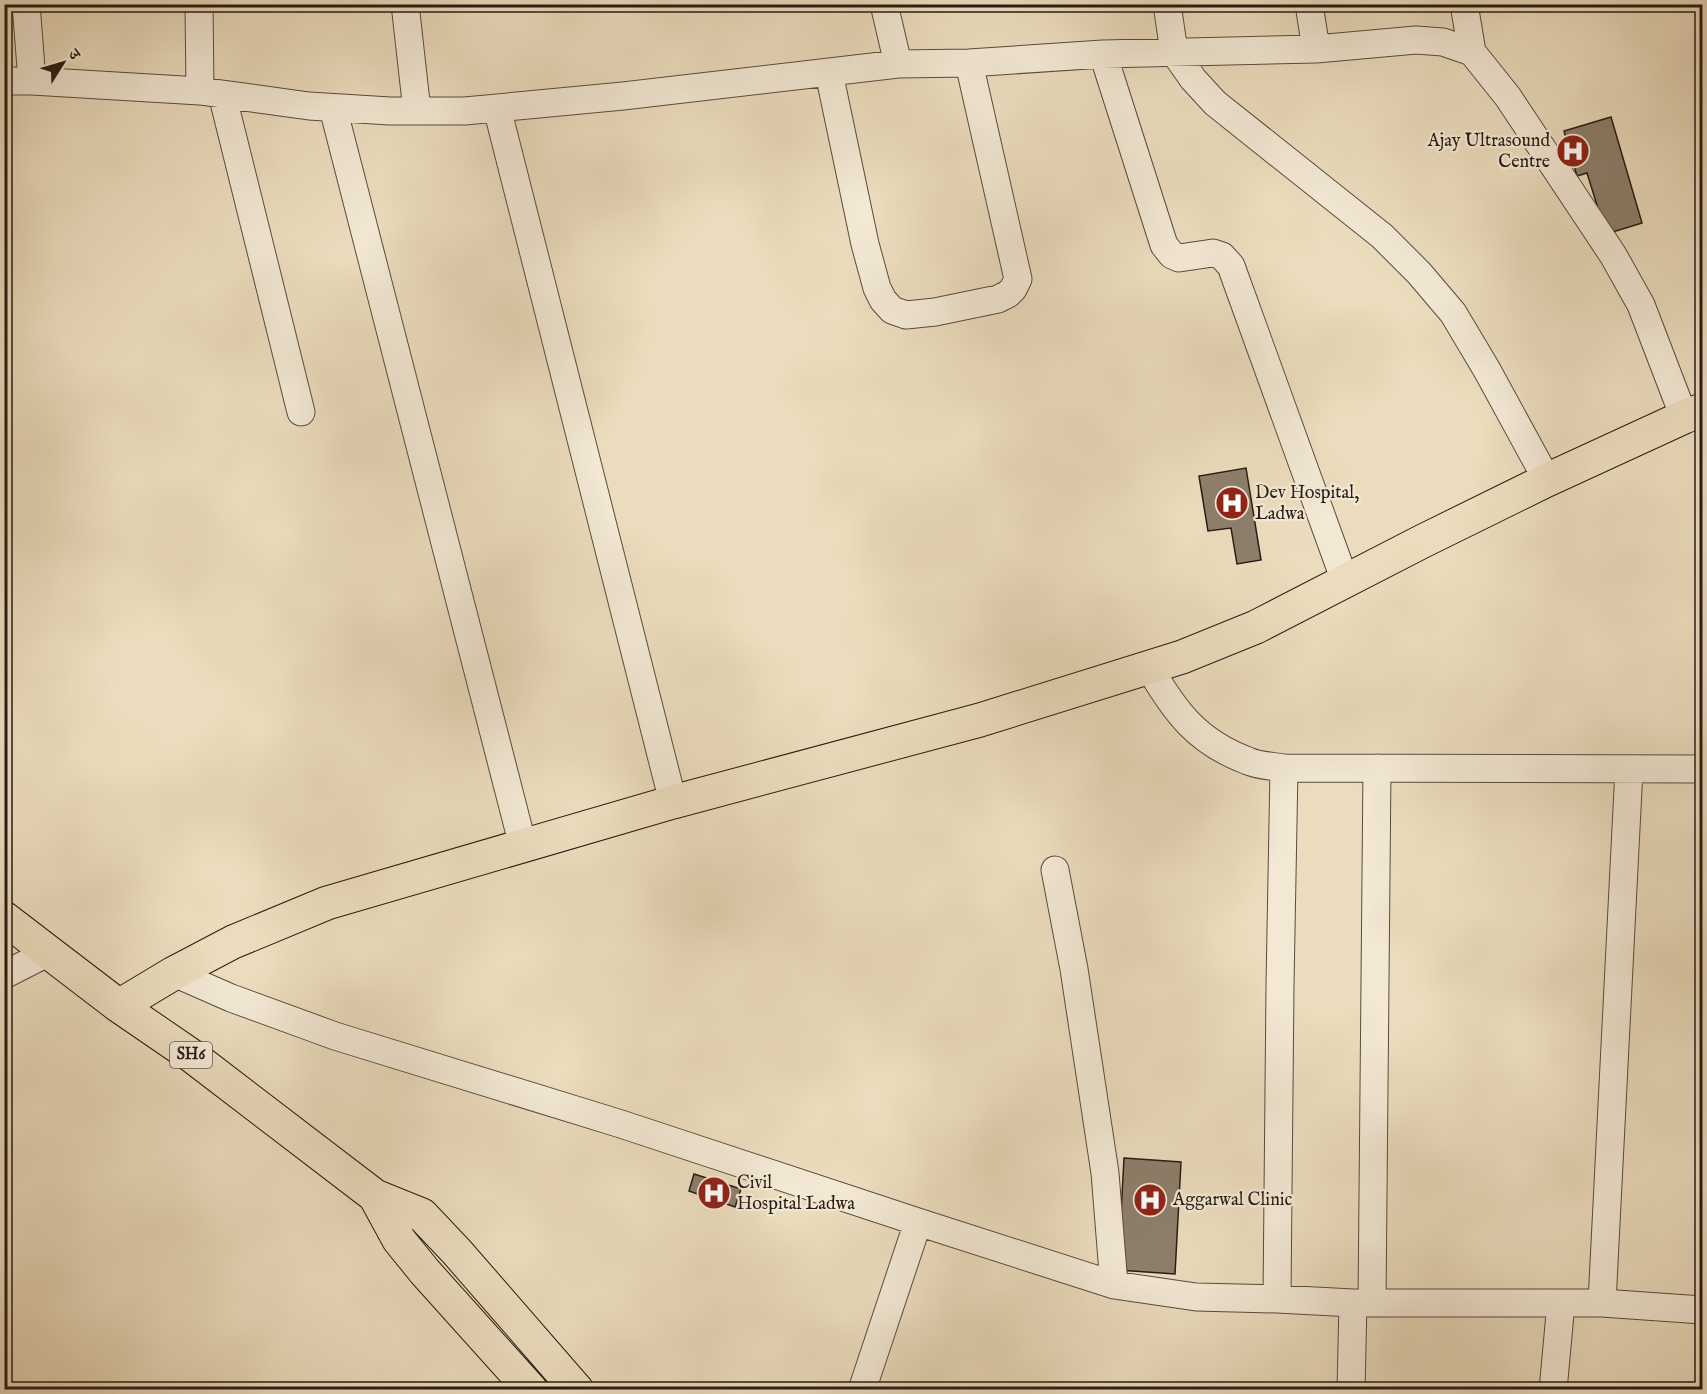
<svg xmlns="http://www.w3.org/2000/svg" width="1707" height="1394" font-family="'IM FELL English','Noto Serif Devanagari',serif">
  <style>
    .building { fill: #8d7f6c; stroke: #281b14; stroke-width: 1.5 }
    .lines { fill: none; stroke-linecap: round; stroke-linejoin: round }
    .street-casing { stroke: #594b3e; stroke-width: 29 }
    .primary-casing { stroke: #281b14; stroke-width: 35 }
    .street { stroke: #f2e8d4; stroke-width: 27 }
    .primary { stroke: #ebdcbd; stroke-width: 33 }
    .labels { text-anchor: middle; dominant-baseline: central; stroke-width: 4.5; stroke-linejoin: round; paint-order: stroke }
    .shield { fill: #f2e8d4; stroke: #65584e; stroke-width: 1.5 }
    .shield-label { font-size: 16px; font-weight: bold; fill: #281b14 }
    .poi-label { font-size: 18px; fill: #281b14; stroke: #f2e8d4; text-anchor: start }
  </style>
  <rect width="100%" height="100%" fill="#ebdcbd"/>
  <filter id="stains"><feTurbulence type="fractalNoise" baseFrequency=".00333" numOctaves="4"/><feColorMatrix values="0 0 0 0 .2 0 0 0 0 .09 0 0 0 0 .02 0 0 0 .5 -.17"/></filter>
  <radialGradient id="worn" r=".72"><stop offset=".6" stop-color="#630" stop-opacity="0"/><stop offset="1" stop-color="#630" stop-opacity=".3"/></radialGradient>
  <path class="building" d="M1611,117L1642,223L1606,234L1587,173L1577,176L1564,131Z
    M1246,468L1261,560L1237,564L1231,528L1208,531L1199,476Z
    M1124,1158L1181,1162L1175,1274L1118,1270Z
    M694,1174L741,1189L735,1207L689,1191Z"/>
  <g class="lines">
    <g class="street-casing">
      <path id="street" d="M26,4L32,81
        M199,4L200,91
        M405,4L417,111
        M884,4L898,64
        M1167,4L1174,52L1193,79L1215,103L1382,236L1419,273L1453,313L1487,370L1547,480
        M1309,4L1316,49
        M1464,4L1472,52L1508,97L1613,255L1641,305L1684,417
        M1103,54L1164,245L1172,255L1179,258L1213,253L1222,256L1231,266L1345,581
        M829,73L865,244L877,288L883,300L892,310L906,315L935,312L998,299L1008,294L1013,289L1018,279L969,63
        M4,81H32L200,91L309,106L390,111H465L623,96L898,64L969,63L1103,54L1316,49L1416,40L1443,42L1472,52
        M222,94L301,412
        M333,108L523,846
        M497,108L673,802
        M1149,667C1175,712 1197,742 1248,761C1259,766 1273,766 1284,768L1702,769
        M1055,870L1074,969L1105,1173L1114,1285
        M174,973L231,998L335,1036L621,1124L918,1222L1114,1285L1196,1297L1277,1299L1353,1303H1602L1702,1310
        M4,975L49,952
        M1277,1299L1280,985L1284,768
        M1372,1303L1377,768
        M1602,1303L1629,769
        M862,1390L918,1222
        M1351,1390L1353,1303
        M1553,1390L1561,1303"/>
    </g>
    <g class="primary-casing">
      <path id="primary" d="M4,918L119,1006L192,1056L375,1196L422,1215L457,1252L577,1390
        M119,1006L174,973L233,942L327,903L673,802L980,720L1182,657L1256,627L1423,541L1547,480L1684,417L1702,410
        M375,1196L399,1240L425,1272L531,1390"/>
    </g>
    <use href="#street" class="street"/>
    <use href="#primary" class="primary"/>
  </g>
  <defs>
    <g id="hospital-disc" transform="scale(1.725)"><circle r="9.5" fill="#8f2418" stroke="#f2e8d4"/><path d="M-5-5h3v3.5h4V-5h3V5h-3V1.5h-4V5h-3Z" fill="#fff"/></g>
  </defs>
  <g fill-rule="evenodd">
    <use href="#hospital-disc" x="1573" y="151"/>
    <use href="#hospital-disc" x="1232" y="503"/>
    <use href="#hospital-disc" x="714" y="1193"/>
    <use href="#hospital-disc" x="1150" y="1200"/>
  </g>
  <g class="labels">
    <rect class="shield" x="170" y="1042" width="42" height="26" rx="4.5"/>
    <g class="shield-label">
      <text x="191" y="1055">SH6</text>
    </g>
    <g class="poi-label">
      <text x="1550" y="141" text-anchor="end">Ajay Ultrasound<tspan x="1550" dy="21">Centre</tspan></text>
      <text x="1255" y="493">Dev Hospital,<tspan x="1255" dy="21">Ladwa</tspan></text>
      <text x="737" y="1183">Civil<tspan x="737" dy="21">Hospital Ladwa</tspan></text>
      <text x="1173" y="1200">Aggarwal Clinic</text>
    </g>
  </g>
  <rect width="1707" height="1394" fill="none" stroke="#ebdcbd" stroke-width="24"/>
  <rect x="6" y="6" width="1695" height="1382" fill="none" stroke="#281b14" stroke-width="3"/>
  <rect x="12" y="12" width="1683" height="1370" fill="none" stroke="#281b14" stroke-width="1.5"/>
  <g transform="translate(63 63) rotate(53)" stroke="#f2e8d4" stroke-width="4.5" paint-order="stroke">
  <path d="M0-4.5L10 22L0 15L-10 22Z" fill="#281b14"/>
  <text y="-9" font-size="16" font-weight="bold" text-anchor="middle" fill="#281b14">उ</text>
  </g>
  <rect width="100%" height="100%" filter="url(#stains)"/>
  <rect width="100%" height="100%" fill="url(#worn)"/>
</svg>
